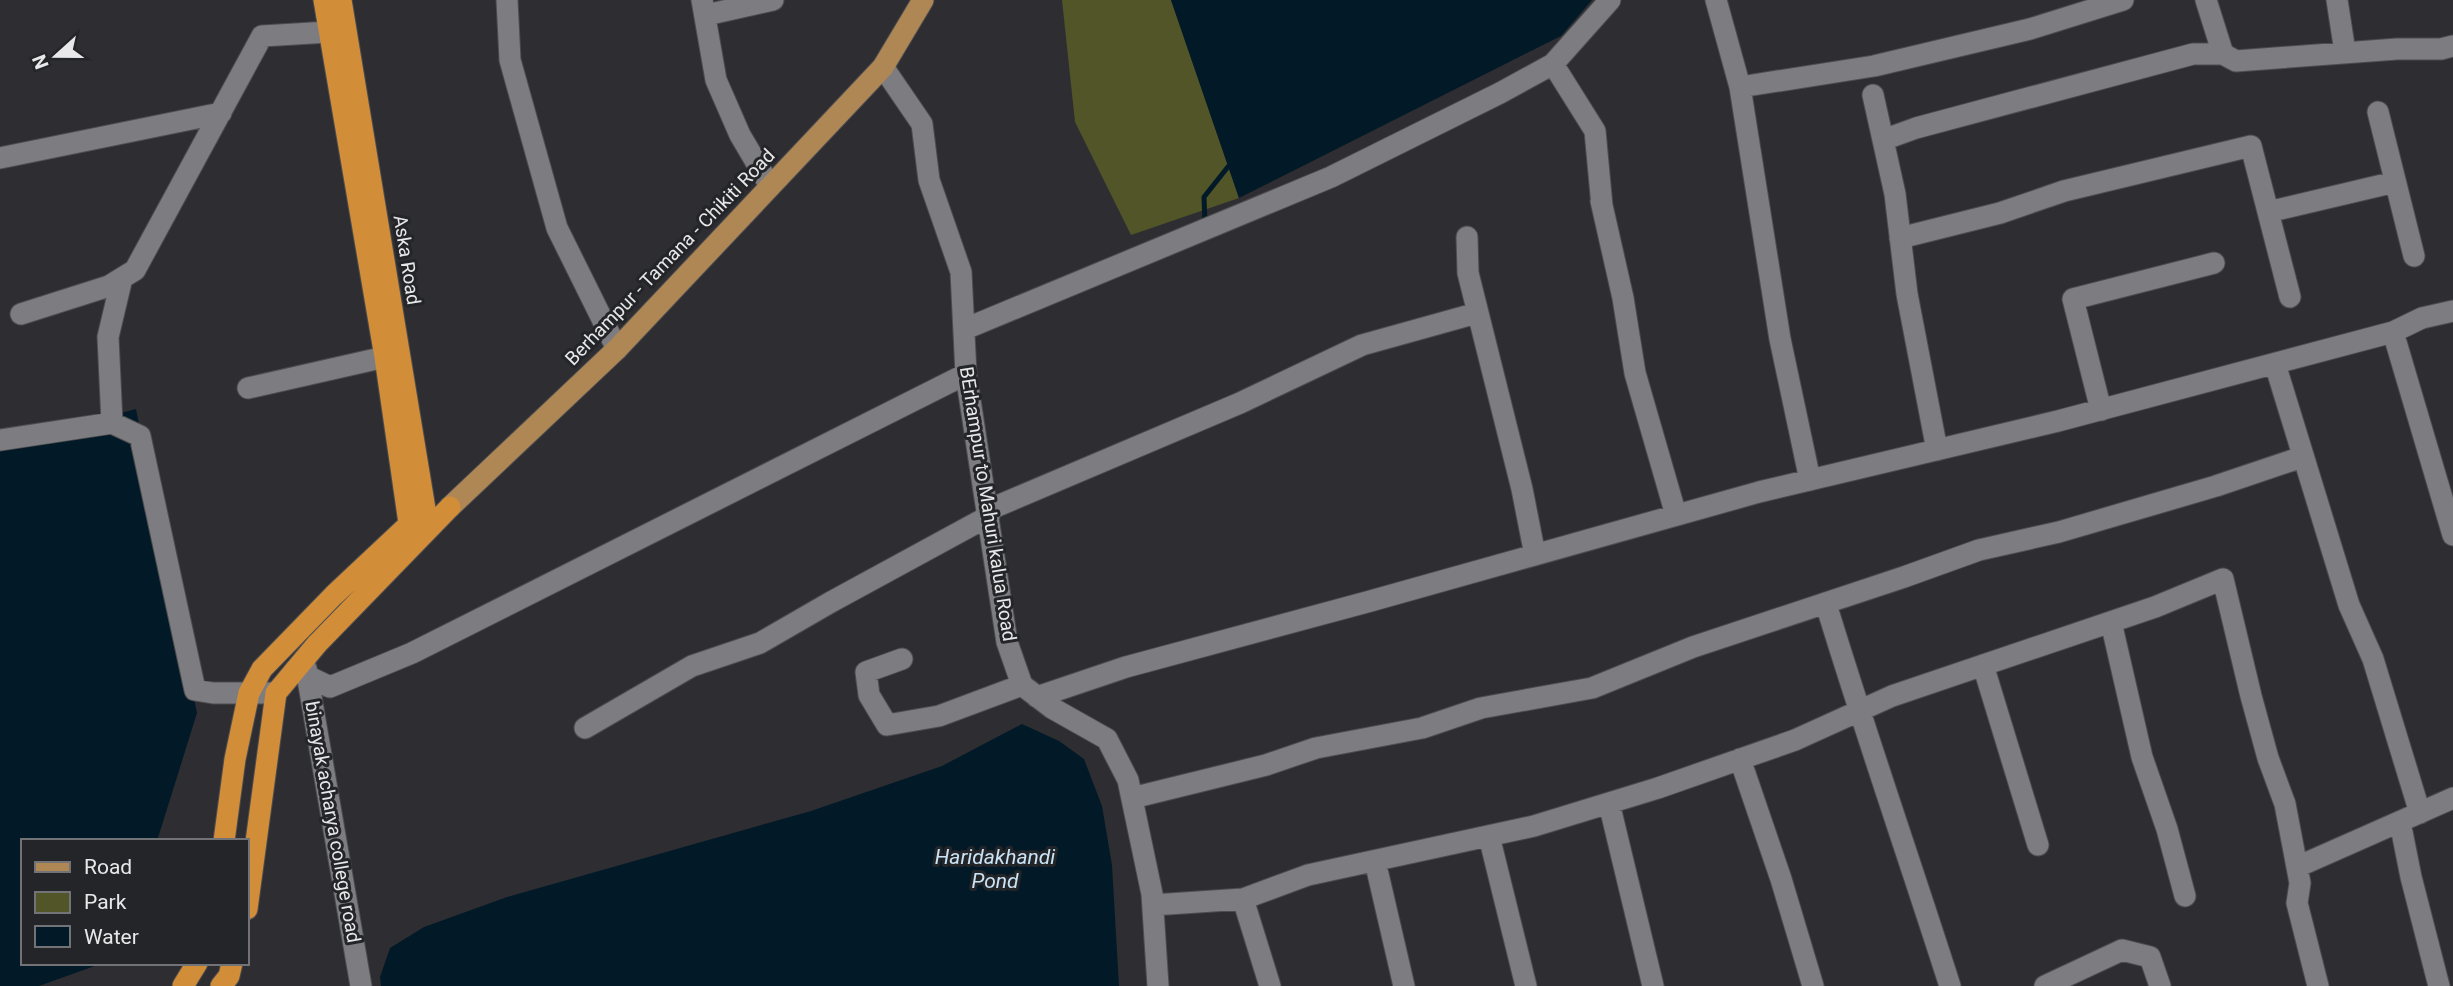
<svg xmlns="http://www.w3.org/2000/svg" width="2453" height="986" font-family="Roboto,sans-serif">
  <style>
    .green { fill: #515528 }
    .water { fill: #021a27 }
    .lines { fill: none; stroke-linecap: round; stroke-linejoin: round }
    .stream { stroke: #021a27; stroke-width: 5 }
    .minor-casing { stroke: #4d4d50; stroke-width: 23 }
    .major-casing { stroke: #4d4d50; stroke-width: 23 }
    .highway-casing { stroke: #4d4d50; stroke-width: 23 }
    .minor { stroke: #7d7d81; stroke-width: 21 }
    .major { stroke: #af8755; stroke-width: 21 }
    .highway { stroke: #d18d38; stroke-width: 21 }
    .labels { text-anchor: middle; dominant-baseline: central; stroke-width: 6; stroke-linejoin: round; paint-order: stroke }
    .street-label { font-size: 19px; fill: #e8e8ea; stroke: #242528 }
    .water-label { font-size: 21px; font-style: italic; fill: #c8e4f6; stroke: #242528 }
  </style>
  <rect width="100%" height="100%" fill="#2e2e32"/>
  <path class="green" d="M1062,0H1171L1239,198L1131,235L1075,122Z"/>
  <path class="water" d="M1171,0H1592L1561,36L1239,198Z
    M136,409L197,713L157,841H23V963H103L39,986H0V445Z
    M1022,724L1059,741L1084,759L1102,806L1112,865L1119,986H381L380,977L390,948L424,927L507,897L811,811L942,766Z"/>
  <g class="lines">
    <path class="stream" d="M1205,224L1204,197L1231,163"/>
    <g class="minor-casing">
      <path id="minor" d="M507,0L510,60L557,228L617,349
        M702,0L716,80L740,135L770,186
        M1716,0L1740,87L1780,339L1810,480
        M2206,0L2223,54
        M2337,0L2345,52
        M706,15L773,0
        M1553,64L1595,131L1602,206
        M883,67L922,124L929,180L961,272L966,374L1007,642L1022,685L1052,708L1107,739L1128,780L1152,894L1158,986
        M1740,87L1874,66L2030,29L2123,0
        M1873,95L1895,194L1907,294L1937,450
        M2378,112L2414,256
        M1883,140L1916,128L2193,54H2223L2236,61L2397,49H2441L2453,46
        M0,158L221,113
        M1601,201L1623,298L1635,373L1676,515
        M2268,212L2395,182
        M1467,237L1468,273L1522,489L1535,555
        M1900,238L2000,213L2064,191L2251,146L2290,297
        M21,314L109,286L135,270L262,36L329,32
        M965,329L1331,177L1500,93L1553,64L1610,0
        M2393,332L2453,535
        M2275,364L2349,605L2373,659L2420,813
        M248,388L385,357
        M2101,410L2073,299L2214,263
        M112,423L108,337L122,278
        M0,440L112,423L140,436L195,690L213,693H276
        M988,510L1240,403L1362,345L1477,313
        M1826,604C1865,732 1909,858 1950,986
        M2111,622L2142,757L2167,829L2185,896
        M902,659L866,672L869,695L887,725L939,716L1022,685
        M1983,665L2038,845
        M306,668L361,986
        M295,670L330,687L412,653L966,374
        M1037,697L1126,667L1367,602L1759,492L2058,421L2393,332L2422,318L2453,311
        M585,728L692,666L760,643L831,602L989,516
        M1740,759L1781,879L1813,986
        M1132,798L1266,765L1316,748L1422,728L1481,708L1592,688L1693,647L1904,577L1979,550L2059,532L2216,486L2302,457
        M1609,803L1653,986
        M2400,822L2411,877L2439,986
        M1489,836L1526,986
        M1375,861L1404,986
        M2297,867L2453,798
        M1243,899L1270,986
        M1153,905L1243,899L1308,875L1534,826L1658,788L1795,740L1892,696L2155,607L2223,579L2251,696L2268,758L2285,804L2300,883L2297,903L2318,986
        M2045,986L2122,950L2150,957L2160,986"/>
    </g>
    <g class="major-casing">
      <path id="major" d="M450,507L617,349L883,67L923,0"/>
    </g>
    <g class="highway-casing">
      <path id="highway" d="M324,0L385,357L412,544
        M341,0L428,527
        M224,841L235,759L249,693L262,669L334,595L416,518
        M247,909L276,693L317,644L450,507
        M183,986L197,963
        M221,986L229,976L232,963"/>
    </g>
    <use href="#minor" class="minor"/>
    <use href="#major" class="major"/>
    <use href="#highway" class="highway"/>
  </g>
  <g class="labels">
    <g class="street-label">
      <text transform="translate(670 257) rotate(-46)">Berhampur - Tamana - Chikiti Road</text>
      <text transform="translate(407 260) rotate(81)">Aska Road</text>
      <text transform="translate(988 504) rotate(81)">BErhampur to Mahuri kalua Road</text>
      <text transform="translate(333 822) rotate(80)">binayak acharya college road</text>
    </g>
    <g class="water-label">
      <text x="995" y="857">Haridakhandi<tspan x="995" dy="24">Pond</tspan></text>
    </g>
  </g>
  <rect x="21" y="839" width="228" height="126" fill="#242528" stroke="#727376" stroke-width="2"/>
  <rect x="35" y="862" width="35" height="10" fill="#af8755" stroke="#727376" stroke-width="2"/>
  <text x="84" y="874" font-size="21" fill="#e8e8ea">Road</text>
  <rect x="35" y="892" width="35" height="21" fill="#515528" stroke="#727376" stroke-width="2"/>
  <text x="84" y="909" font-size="21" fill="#e8e8ea">Park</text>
  <rect x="35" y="926" width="35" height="21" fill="#021a27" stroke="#727376" stroke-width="2"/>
  <text x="84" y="944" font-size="21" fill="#e8e8ea">Water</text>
  <g transform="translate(56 56) rotate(249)" stroke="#242528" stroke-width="5" paint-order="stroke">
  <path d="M0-5L12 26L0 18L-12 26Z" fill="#e8e8ea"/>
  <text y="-10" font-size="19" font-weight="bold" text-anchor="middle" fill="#e8e8ea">N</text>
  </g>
</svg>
